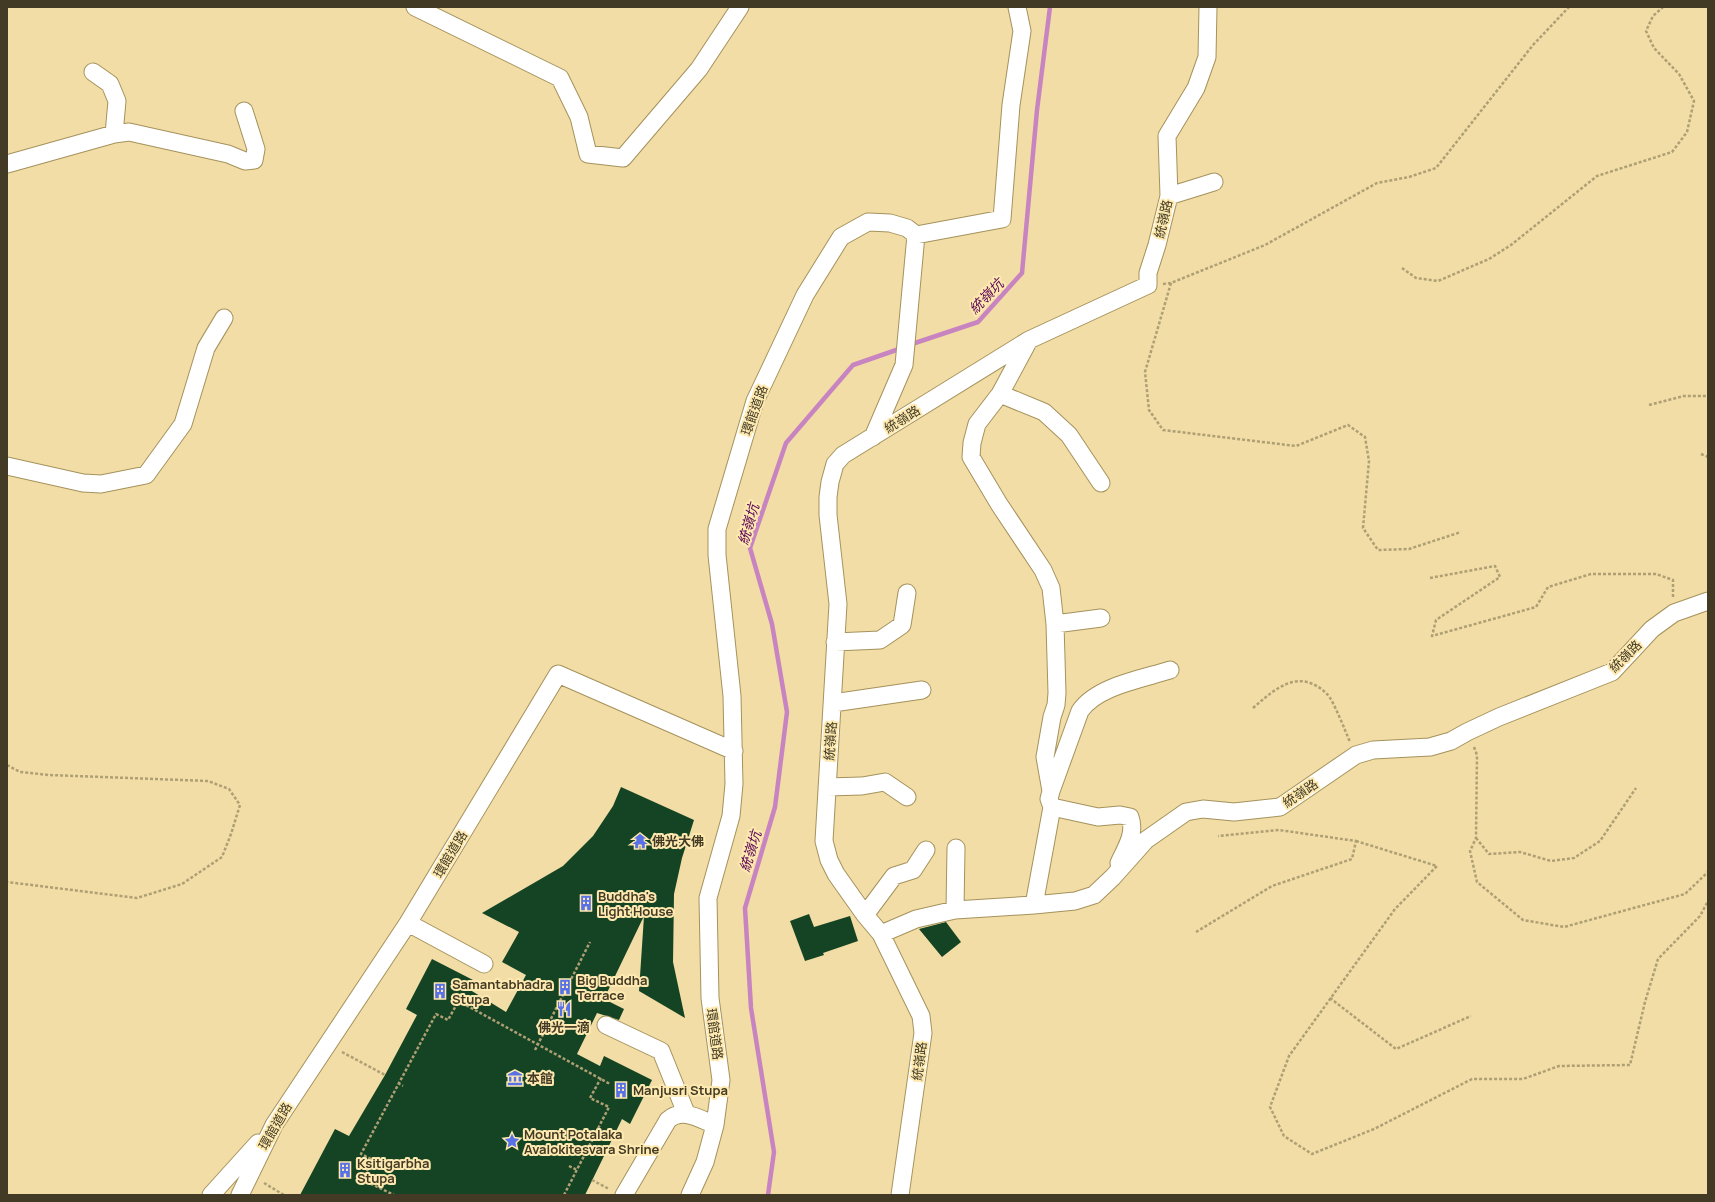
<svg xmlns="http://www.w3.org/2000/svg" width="1715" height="1202" font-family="Manrope,'Noto Sans TC',sans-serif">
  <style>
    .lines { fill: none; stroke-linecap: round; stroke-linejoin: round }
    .stream { stroke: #c884c0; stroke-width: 4.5 }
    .building { fill: #154424 }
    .minor-casing { stroke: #a5925c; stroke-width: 19 }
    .path { stroke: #af9f74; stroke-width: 2.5; stroke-dasharray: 3 2; stroke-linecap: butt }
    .minor { stroke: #fff; stroke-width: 17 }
    .labels { text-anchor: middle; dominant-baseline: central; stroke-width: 4; stroke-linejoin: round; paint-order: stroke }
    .street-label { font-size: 13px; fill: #423a24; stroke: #feeab1 }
    .poi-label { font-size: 13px; font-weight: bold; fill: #423a24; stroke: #feeab1; text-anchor: start }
    .water-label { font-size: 14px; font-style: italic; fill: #5d0758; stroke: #feeab1 }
  </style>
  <rect width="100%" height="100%" fill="#f1dda5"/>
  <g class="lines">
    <path class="stream" d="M909,345L978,322L1022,273L1037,110L1050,7
      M768,1195L774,1152L751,1008L745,908L775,807L787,712L772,624L750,548L786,443L853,365L902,348"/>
  </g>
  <path class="building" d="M621,787L694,820L682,858L674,894L673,962L685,1018L639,991L644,916L604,999L624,1009L619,1020L597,1013L577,1054L600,1066L604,1056L652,1080L630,1124L622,1119L585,1195H300L335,1129L349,1136L385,1075L417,1015L406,1009L432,959L473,980L467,988L506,1012L526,975L502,962L519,932L482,913L563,866L593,836L613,806Z
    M809,914L814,927L850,916L858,941L823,953L824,955L805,961L790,921Z
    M946,922L961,942L942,957L919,929Z"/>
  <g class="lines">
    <g class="minor-casing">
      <path id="minor" d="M415,7L560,78L579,117L588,154L623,158L699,69L740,7
        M93,72L110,84L117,101L114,134L129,132L228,154L245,161L254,160L256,149L244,111
        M7,164L114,134
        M1169,196L1214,182
        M916,235L1002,219L1011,105L1022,31L1017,7
        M1028,342L1000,394L977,424L972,443L971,457L999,504L1043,570L1051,588L1055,624L1057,693L1056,705L1052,717L1045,757L1051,791
        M1000,394L1044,412L1069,435L1101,483
        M7,466L83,483L101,484L146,475L183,424L206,348L224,318
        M1055,624L1101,618
        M835,642L880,640L902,625L907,593
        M833,703L922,690
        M827,787L862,786L885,782L907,797
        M1119,863C1126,848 1136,833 1130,817L1120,815L1098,817L1052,807L1049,799L1051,791L1080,711C1097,686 1142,679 1170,670
        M1034,905L1052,807
        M955,910L956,848
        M865,915L894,876L913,870L926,850
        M408,923L484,964
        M881,934L916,919L955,910L1034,905L1075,901L1094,895L1113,877L1146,840L1186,812L1203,809L1234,812L1280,807L1356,755L1373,750L1430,747L1451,741L1467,732L1499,717L1612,672L1652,629L1674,613L1708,601
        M606,1025L661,1051L686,1113
        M211,1195L258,1143
        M240,1195L274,1125L408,923L558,674L734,751
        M624,1195L668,1120C682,1107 700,1119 715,1125
        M690,1195L705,1162L715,1125L721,1080L710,998L708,898L731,816L734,784L732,696L717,555V529L755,401L805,295L841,237L868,222L890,223L907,228L916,235L904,365L873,437
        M900,1195L923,1033L921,1016L881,934L865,915L836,874L829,860L824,841L838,604L828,515V497L830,482L835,464L843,455L1029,340L1148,285V273L1157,245L1169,196L1167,136L1196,88L1207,57L1208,7"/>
    </g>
    <path class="path" d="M1402,268L1416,278L1438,281L1489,259L1511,245L1597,176L1672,152L1687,132L1694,101L1679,74L1654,48L1646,31L1653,16L1663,7
      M1171,283L1145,372L1149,410L1163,430L1296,446L1348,425L1365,437L1369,461L1363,528L1378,550L1409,549L1461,532
      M1163,284L1171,283L1265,245L1377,183L1409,177L1436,168L1533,45L1569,7
      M1649,405L1684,396H1708
      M1701,454L1708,457
      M1430,578L1495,566L1500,577L1436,620L1432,636L1536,607L1548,587L1591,574H1656L1673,580V597
      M1253,708C1276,688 1299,667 1327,694C1333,699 1346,733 1350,742
      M1474,747L1477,755L1476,838L1470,851L1477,882L1523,920L1564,927L1685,894L1708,872
      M7,765L20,772L49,775L208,781L229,789L240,805L231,834L222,857L182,884L137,898L7,882
      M1476,838L1489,854L1520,852L1551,861L1574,858L1600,841L1636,788
      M1356,841L1437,866L1395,909L1289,1056L1270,1107L1284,1136L1312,1154L1374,1129L1472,1079H1523L1559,1066L1630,1065L1645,1002L1658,959L1700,916L1708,901
      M1196,932L1272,886L1352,859L1356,841L1279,830L1218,836
      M453,998L610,1084
      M1330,998L1396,1049L1471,1016
      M535,1050L590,942
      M342,1052L385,1075
      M398,1083L403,1086
      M569,1166L577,1170
      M357,1177L394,1195
      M362,1180L373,1160L361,1154L436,1014L448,1020L459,1000
      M592,1180L609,1189
      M264,1183L284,1195
      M564,1195L609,1107L590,1098L601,1078"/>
    <use href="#minor" class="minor"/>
  </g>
  <defs>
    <g id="temple-bare" transform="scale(1.2)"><path d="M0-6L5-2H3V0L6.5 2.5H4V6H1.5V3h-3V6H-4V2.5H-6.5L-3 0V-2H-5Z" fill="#5871e7" stroke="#feeab1" stroke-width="2.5" paint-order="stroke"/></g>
    <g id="building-bare" transform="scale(1.2)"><path d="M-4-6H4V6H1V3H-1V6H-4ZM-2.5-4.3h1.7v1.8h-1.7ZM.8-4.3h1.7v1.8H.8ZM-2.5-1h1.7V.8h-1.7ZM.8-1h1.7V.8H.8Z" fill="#5871e7" stroke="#feeab1" stroke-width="2.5" paint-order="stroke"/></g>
    <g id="restaurant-bare" transform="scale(1.2)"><path d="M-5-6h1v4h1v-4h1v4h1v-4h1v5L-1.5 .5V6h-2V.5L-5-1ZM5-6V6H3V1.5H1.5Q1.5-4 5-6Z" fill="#5871e7" stroke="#feeab1" stroke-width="2.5" paint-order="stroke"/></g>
    <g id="museum-bare" transform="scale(1.2)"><path d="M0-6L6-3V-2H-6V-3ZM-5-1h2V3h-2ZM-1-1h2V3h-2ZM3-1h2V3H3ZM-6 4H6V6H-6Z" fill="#5871e7" stroke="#feeab1" stroke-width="2.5" paint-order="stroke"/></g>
    <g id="sight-bare" transform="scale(1.2)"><path d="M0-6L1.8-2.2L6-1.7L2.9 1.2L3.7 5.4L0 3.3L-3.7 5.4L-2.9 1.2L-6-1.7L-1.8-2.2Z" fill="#5871e7" stroke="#feeab1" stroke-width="2.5" paint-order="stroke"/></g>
  </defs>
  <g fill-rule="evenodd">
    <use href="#temple-bare" x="640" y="841"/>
    <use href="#building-bare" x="586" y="903"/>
    <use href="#building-bare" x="565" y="987"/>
    <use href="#building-bare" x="440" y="991"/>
    <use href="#restaurant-bare" x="564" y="1009"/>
    <use href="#museum-bare" x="515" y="1078"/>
    <use href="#building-bare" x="621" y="1090"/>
    <use href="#sight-bare" x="512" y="1141"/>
    <use href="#building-bare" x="345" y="1170"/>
  </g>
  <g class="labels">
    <g class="street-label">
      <text transform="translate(1163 219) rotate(-77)">統嶺路</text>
      <text transform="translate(754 410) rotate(-70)">環館道路</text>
      <text transform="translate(902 419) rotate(-32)">統嶺路</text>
      <text transform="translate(1625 656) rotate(-45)">統嶺路</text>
      <text transform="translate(830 741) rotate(-86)">統嶺路</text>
      <text transform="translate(1300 793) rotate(-34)">統嶺路</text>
      <text transform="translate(450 854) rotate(-59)">環館道路</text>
      <text transform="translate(715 1034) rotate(82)">環館道路</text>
      <text transform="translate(919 1061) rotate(-83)">統嶺路</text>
      <text transform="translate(275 1126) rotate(-60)">環館道路</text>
    </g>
    <g class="poi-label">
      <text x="652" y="841">佛光大佛</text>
      <text x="598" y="896">Buddha's<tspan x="598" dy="15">Light House</tspan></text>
      <text x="577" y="980">Big Buddha<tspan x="577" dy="15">Terrace</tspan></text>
      <text x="452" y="984">Samantabhadra<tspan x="452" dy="15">Stupa</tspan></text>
      <text x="564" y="1027" text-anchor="middle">佛光一滴</text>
      <text x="527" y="1078">本館</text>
      <text x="633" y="1090">Manjusri Stupa</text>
      <text x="524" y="1134">Mount Potalaka<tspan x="524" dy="15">Avalokitesvara Shrine</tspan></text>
      <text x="357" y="1163">Ksitigarbha<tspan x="357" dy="15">Stupa</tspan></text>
    </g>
    <g class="water-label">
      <text transform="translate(986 296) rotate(-46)">統嶺坑</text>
      <text transform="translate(748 524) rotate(-74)">統嶺坑</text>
      <text transform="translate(750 851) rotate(-73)">統嶺坑</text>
    </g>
  </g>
  <rect width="1715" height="1202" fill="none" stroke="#423a24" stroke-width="16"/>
</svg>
